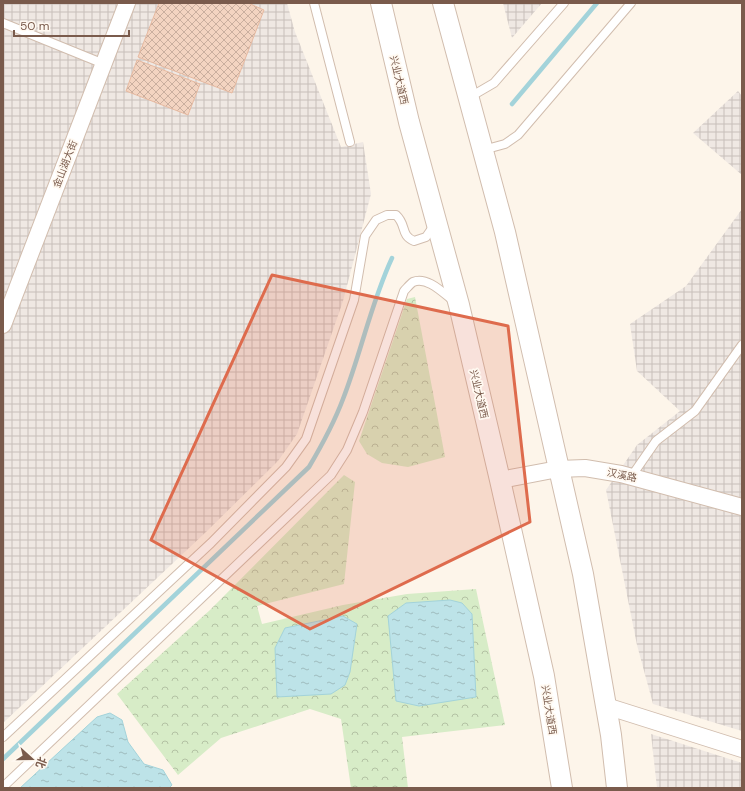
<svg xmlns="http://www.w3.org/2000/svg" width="745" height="791" font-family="'DM Sans','Noto Sans SC',sans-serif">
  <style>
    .industrial { fill: url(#industrial-grid) }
    .forest { fill: url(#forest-crowns) }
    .water { fill: url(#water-ripples); stroke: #a3d3da }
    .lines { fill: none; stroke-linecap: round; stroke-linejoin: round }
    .stream { stroke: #a3d3da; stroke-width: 4.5 }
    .building { fill: url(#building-cross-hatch); stroke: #e7baa1 }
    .service-casing { stroke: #d1bdae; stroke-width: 10 }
    .minor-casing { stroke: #d1bdae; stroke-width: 18 }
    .tertiary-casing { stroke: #d1bdae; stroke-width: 22 }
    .service { stroke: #fff; stroke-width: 8 }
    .minor { stroke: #fff; stroke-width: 16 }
    .tertiary { stroke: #fff; stroke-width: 20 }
    .marked { fill: #de6b4d; fill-opacity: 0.2; stroke: #de6b4d; stroke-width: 3; stroke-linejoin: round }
    .labels { text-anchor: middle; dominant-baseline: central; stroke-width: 3.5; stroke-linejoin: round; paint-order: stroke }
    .street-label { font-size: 10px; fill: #7a5b4c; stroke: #fff9f1 }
  </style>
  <defs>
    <pattern id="industrial-grid" width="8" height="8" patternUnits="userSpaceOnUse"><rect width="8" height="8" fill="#efe8e3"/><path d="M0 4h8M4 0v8" fill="none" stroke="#c7bfba"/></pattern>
    <pattern id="forest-crowns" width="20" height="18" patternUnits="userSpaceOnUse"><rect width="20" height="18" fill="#d7ecc7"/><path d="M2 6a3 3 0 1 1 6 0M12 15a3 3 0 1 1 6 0" fill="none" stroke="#b3c2a4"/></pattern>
    <pattern id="water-ripples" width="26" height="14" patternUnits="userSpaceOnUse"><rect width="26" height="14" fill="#bde3e8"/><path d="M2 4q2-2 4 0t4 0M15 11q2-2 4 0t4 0" fill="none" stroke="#9fbbbe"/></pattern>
    <pattern id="building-cross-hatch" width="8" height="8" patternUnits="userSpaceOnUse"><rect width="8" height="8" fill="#f3d4c1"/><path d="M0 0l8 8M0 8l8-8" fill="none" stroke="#caaf9f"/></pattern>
  </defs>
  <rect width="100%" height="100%" fill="#fdf5ea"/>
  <path class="industrial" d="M3,3H287L295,32L341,147L363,142L371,194L343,301L297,434L278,461L206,532L3,723Z
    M503,3H542L512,38Z
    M738,91L742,96V175L693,133Z
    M742,209V731L653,704L637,645L606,490L637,445L680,411L637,371L630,324L686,286Z
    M651,734L742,763V788H657Z"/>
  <path class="forest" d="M415,297L445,457L408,467L382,463L367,454L359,441L407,299Z
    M344,475L355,482L344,584L257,606L262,624L343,605L407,594L476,589L505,725L402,737L408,788H351L341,719L310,709L221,738L178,775L117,694L210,610Z"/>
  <path class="water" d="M450,600L462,603L472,614L476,697L419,706L396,701L388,616L406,603Z
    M343,616L357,624L350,672L345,685L331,694L277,697L275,648L285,628Z
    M110,713L122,720L128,742L144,764L163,770L172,785L169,788H20L97,717Z"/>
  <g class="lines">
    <path class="stream" d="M512,104L597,3
      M3,759L309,467C322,445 334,423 343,399C361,353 371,303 392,258"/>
  </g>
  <path class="building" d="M159,3H248L264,10L232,93L138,57Z
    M137,60L200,84L188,115L126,91Z"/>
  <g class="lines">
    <g class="service-casing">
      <path id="service" d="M314,3L350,142
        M3,23L104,64
        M470,97L494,83L564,3
        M483,150L505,144L518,135L631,3
        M631,477L656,441L695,411L742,345
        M3,737L211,543L286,467L306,439L354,300L365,236L376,220L387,215H396C407,225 400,235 414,241L426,237L435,224
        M3,787L331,475L347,450L363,412L404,291C407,288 410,284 413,282C428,276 444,294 455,302"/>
    </g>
    <g class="minor-casing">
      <path id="minor" d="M3,325L127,3
        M500,480L558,469L585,468L621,474L742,507
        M606,706L742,749"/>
    </g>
    <g class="tertiary-casing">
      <path id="tertiary" d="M381,3L409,122L459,305L500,480L544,676L562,788
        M443,3L505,232L583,574L611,735L617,788"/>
    </g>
    <use href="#service" class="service"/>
    <use href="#minor" class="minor"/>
    <use href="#tertiary" class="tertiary"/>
  </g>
  <path class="marked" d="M272,275L508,326L530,522L310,629L151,540Z"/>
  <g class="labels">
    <g class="street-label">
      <text transform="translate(399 80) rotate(77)">兴业大道西</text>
      <text transform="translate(65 164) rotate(-69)">金山湖大街</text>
      <text transform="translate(479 394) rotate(77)">兴业大道西</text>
      <text transform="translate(622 475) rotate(12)">汉溪路</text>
      <text transform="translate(549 710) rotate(81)">兴业大道西</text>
    </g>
  </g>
  <rect width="745" height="791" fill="none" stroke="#7a5b4c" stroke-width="8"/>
  <g transform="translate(32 759) rotate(111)" stroke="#fff9f1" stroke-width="3" paint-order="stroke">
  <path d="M0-3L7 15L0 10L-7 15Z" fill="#7a5b4c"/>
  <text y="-6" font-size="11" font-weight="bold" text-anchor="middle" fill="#7a5b4c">北</text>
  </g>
  <path d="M14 30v6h115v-6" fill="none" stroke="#7a5b4c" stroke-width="2"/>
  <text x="20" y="30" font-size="12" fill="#7a5b4c" stroke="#fff9f1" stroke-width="3" paint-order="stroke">50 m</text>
</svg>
